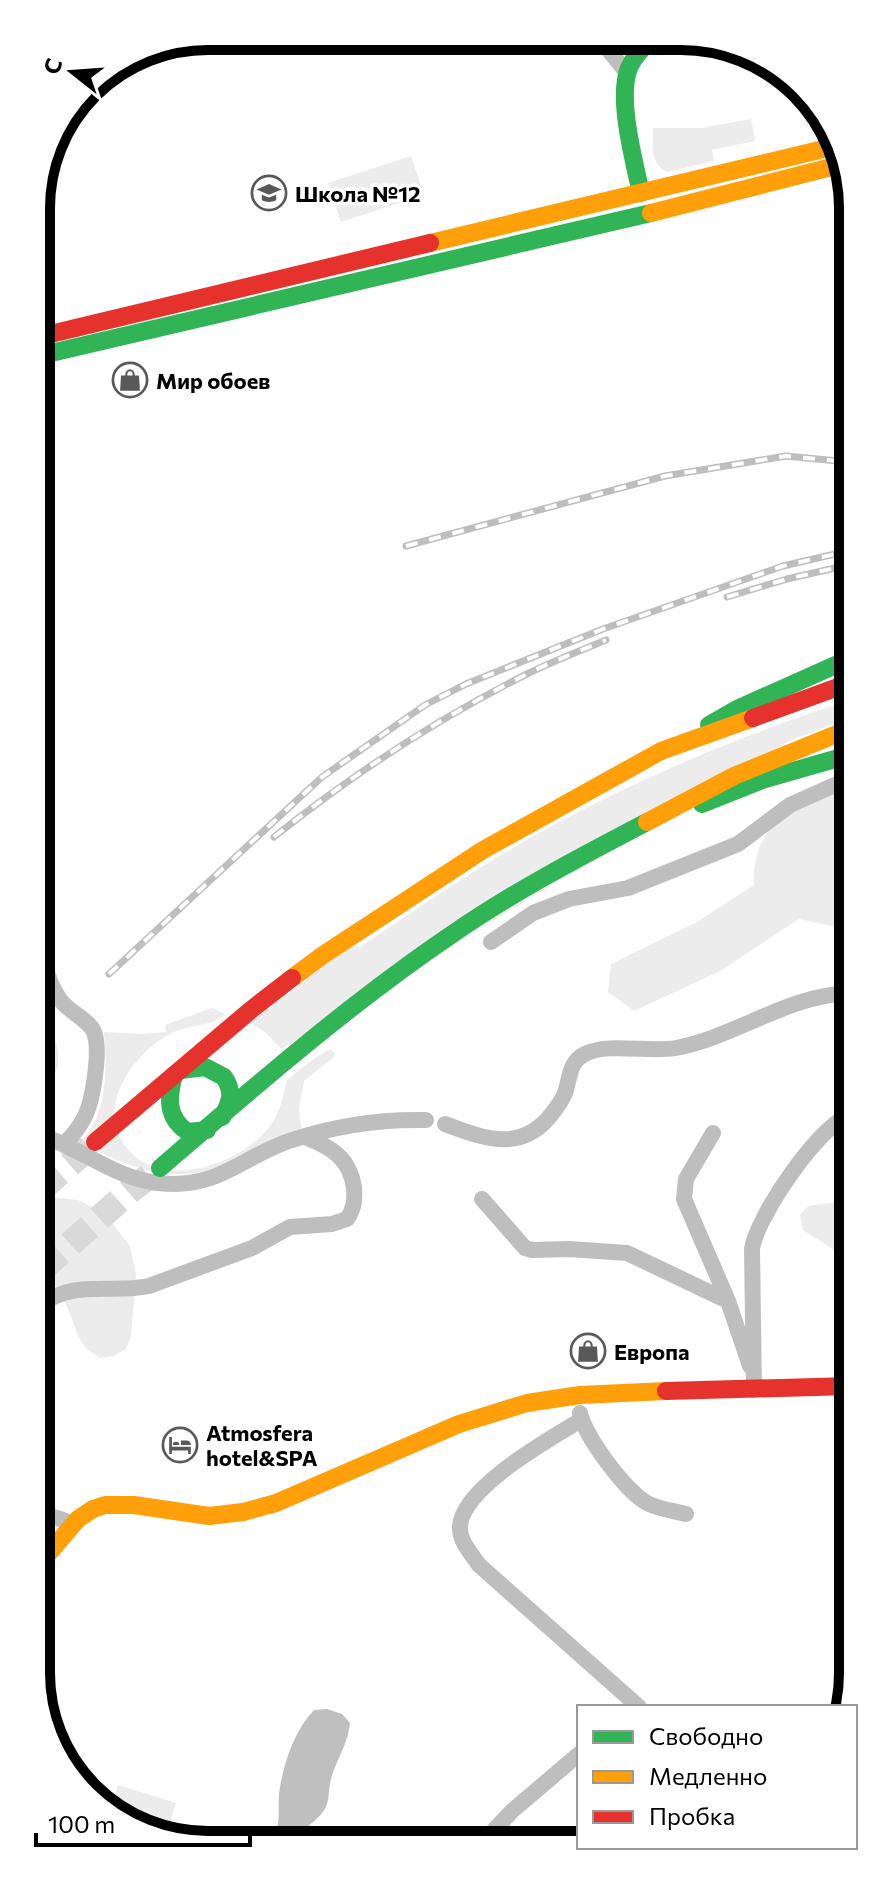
<svg xmlns="http://www.w3.org/2000/svg" width="889" height="1881" font-family="Commissioner,sans-serif">
  <style>
    .green { fill: #ececec }
    .water { fill: #bfbfbf }
    .lines { fill: none; stroke-linecap: round; stroke-linejoin: round }
    .primary-tunnel { stroke: #d9d9d9; stroke-width: 26; stroke-dasharray: 26 13; stroke-linecap: butt }
    .street { stroke: #bebebe; stroke-width: 16 }
    .fast { stroke: #30b455; stroke-width: 18 }
    .slow { stroke: #ff9f0a; stroke-width: 18 }
    .jam { stroke: #e5322d; stroke-width: 18 }
    .rail-casing { stroke: #bebebe; stroke-width: 7 }
    .rail { stroke: #fff; stroke-width: 4; stroke-dasharray: 12; stroke-linecap: butt }
    .labels { text-anchor: middle; dominant-baseline: central; stroke-width: 7; stroke-linejoin: round; paint-order: stroke }
    .poi-label { font-size: 22px; font-weight: bold; fill: #000; stroke: #fff; text-anchor: start }
    .rim { fill: none; stroke: #000; stroke-width: 10 }
  </style>
  <rect width="100%" height="100%" fill="#fff"/>
  <path class="green" d="M751,119L755,141L712,150L714,161L667,172C649,163 653,145 653,128H701Z
    M411,156L424,195L341,222L328,183Z
    M849,700V718L791,740L281,1049L264,1031L249,1023L350,946L360,947C404,918 448,887 493,860C604,792 726,741 849,700Z
    M845,789L849,791L850,930L799,919L720,971L634,1011L608,992L611,964L697,922L754,885C751,821 795,809 845,789Z
    M40,992L47,1028L55,1039L58,1051V1066L53,1078L41,1083Z
    M212,1008L225,1014C212,1027 191,1024 174,1032C138,1049 98,1099 122,1141C152,1193 234,1168 266,1131C275,1121 281,1107 284,1093C285,1089 285,1085 287,1081C292,1074 322,1052 331,1049L335,1054L334,1057L304,1081L299,1109L302,1133C273,1137 259,1148 234,1161C176,1188 132,1169 80,1142C108,1116 107,1068 104,1032L143,1034L166,1032L165,1025Z
    M40,1196L78,1200L90,1206L112,1223L130,1246L136,1274L131,1337L126,1349L114,1356L100,1358L88,1350L80,1340L64,1299L41,1262Z
    M851,1200V1291L836,1294V1251L803,1230L800,1215L808,1206Z
    M118,1785L176,1803L165,1837L111,1810Z
    M371,1828L396,1841H343Z"/>
  <path class="water" d="M327,1709L342,1714L350,1723C347,1748 335,1761 330,1783C328,1793 330,1804 322,1813C314,1823 294,1838 282,1840L276,1832C281,1817 277,1803 280,1787C285,1759 295,1730 314,1710Z"/>
  <g class="lines">
    <path class="primary-tunnel" d="M40,1190L95,1142
      M41,1270L131,1190L160,1168"/>
    <path class="street" d="M599,38L627,73
      M491,942L533,913L569,899L628,888L738,844L790,805L837,784L849,782
      M40,945C44,964 49,986 62,1002C71,1013 89,1020 94,1032C101,1050 93,1102 84,1118C79,1128 72,1136 65,1143
      M445,1124C487,1140 524,1153 554,1111C559,1104 564,1098 566,1090C570,1076 570,1061 585,1054C608,1042 649,1053 676,1048C735,1037 788,995 850,993
      M713,1133L686,1179L684,1199L728,1301L750,1366
      M40,1135C81,1148 114,1178 158,1183C217,1190 240,1158 289,1141C333,1126 380,1119 426,1120
      M482,1199L525,1248L532,1250L569,1249L627,1253L728,1301
      M41,1305C73,1279 112,1294 149,1286L252,1248L290,1227L332,1224L347,1219C354,1209 355,1200 354,1188C350,1158 331,1147 305,1137
      M754,1390L752,1249C756,1218 820,1123 851,1115
      M580,1413C584,1435 627,1494 649,1504C660,1509 674,1511 686,1514
      M581,1420C550,1439 463,1487 460,1526C459,1541 471,1553 479,1565L639,1707
      M41,1516L54,1517L72,1523
      M485,1840L512,1811L579,1754"/>
    <path class="fast" d="M641,193C634,161 617,98 629,68C634,56 643,47 653,39
      M38,356L651,213
      M709,725L737,709L849,659
      M702,804L765,779L849,755
      M181,1070L205,1067L224,1077C234,1092 231,1102 222,1117
      M174,1075C168,1097 166,1118 188,1132L207,1130
      M160,1168C254,1087 348,1005 451,935C513,892 580,857 647,822"/>
    <path class="slow" d="M651,213L847,163
      M430,243L836,146
      M647,822L734,776L849,729
      M292,978L323,955L483,850L661,751L753,718
      M42,1561L78,1519L93,1509L105,1505H134L209,1516L243,1512L276,1503L459,1424L527,1403L580,1395L666,1391"/>
    <path class="jam" d="M38,337L430,243
      M753,718L849,683
      M95,1142L252,1009L292,978
      M666,1391L851,1386"/>
    <g class="rail-casing">
      <path id="rail" d="M406,546L665,476L786,456L848,462
        M727,597L787,579L848,565
        M274,837C353,774 437,719 527,674C553,661 580,651 606,640
        M109,974L322,777L425,705L466,684L603,629L783,566L848,551"/>
    </g>
    <use href="#rail" class="rail"/>
  </g>
  <defs>
    <g id="school-ring" transform="scale(1.8)"><circle r="9.5" fill="#fff" stroke="#595959" stroke-width="1.5"/><path d="M0-5L7-2L0 1L-7-2ZM-4 1L0 2.5L4 1V4Q0 6-4 4Z" fill="#595959"/></g>
    <g id="shop-ring" transform="scale(1.8)"><circle r="9.5" fill="#fff" stroke="#595959" stroke-width="1.5"/><path d="M-5-2.5h2.3a2.7 3.5 0 0 1 5.4 0H5L5.5 6h-11ZM-1.5-2.5h3a1.5 2.3 0 0 0-3 0Z" fill="#595959"/></g>
    <g id="hotel-ring" transform="scale(1.8)"><circle r="9.5" fill="#fff" stroke="#595959" stroke-width="1.5"/><path d="M-6-4.5h1.5V1H6V5H4.5V3h-9V5H-6ZM-4 0a1.8 1.8 0 1 1 3.6 0ZM.5 0V-2.5h3Q6-2.5 6 0Z" fill="#595959"/></g>
  </defs>
  <g fill-rule="evenodd">
    <use href="#school-ring" x="269" y="193"/>
    <use href="#shop-ring" x="130" y="380"/>
    <use href="#shop-ring" x="588" y="1351"/>
    <use href="#hotel-ring" x="180" y="1445"/>
  </g>
  <g class="labels">
    <g class="poi-label">
      <text x="295" y="193">Школа №12</text>
      <text x="156" y="380">Мир обоев</text>
      <text x="614" y="1351">Европа</text>
      <text x="206" y="1432">Atmosfera<tspan x="206" dy="25">hotel&amp;SPA</tspan></text>
    </g>
  </g>
  <path d="M0 0H889V1881H0ZM208 50H681A158 158 0 0 1 839 208V1673A158 158 0 0 1 681 1831H208A158 158 0 0 1 50 1673V208A158 158 0 0 1 208 50Z" fill="#fff" fill-rule="evenodd"/>
  <path class="rim" d="M208 50H681A158 158 0 0 1 839 208V1673A158 158 0 0 1 681 1831H208A158 158 0 0 1 50 1673V208A158 158 0 0 1 208 50Z"/>
  <rect x="577" y="1705" width="280" height="144" fill="#ffffff" stroke="#999999" stroke-width="2"/>
  <rect x="593" y="1731" width="40" height="12" fill="#30b455" stroke="#999999" stroke-width="2"/>
  <text x="649" y="1745" font-size="24" fill="#000000">Свободно</text>
  <rect x="593" y="1771" width="40" height="12" fill="#ff9f0a" stroke="#999999" stroke-width="2"/>
  <text x="649" y="1785" font-size="24" fill="#000000">Медленно</text>
  <rect x="593" y="1811" width="40" height="12" fill="#e5322d" stroke="#999999" stroke-width="2"/>
  <text x="649" y="1825" font-size="24" fill="#000000">Пробка</text>
  <g transform="translate(72 72) rotate(287)" stroke="#ffffff" stroke-width="6" paint-order="stroke">
  <path d="M0-6L14 30L0 20L-14 30Z" fill="#000000"/>
  <text y="-12" font-size="22" font-weight="bold" text-anchor="middle" fill="#000000">С</text>
  </g>
  <path d="M36 1833v12h214v-12" fill="none" stroke="#000000" stroke-width="4"/>
  <text x="48" y="1833" font-size="24" fill="#000000" stroke="#ffffff" stroke-width="6" paint-order="stroke">100 m</text>
</svg>
